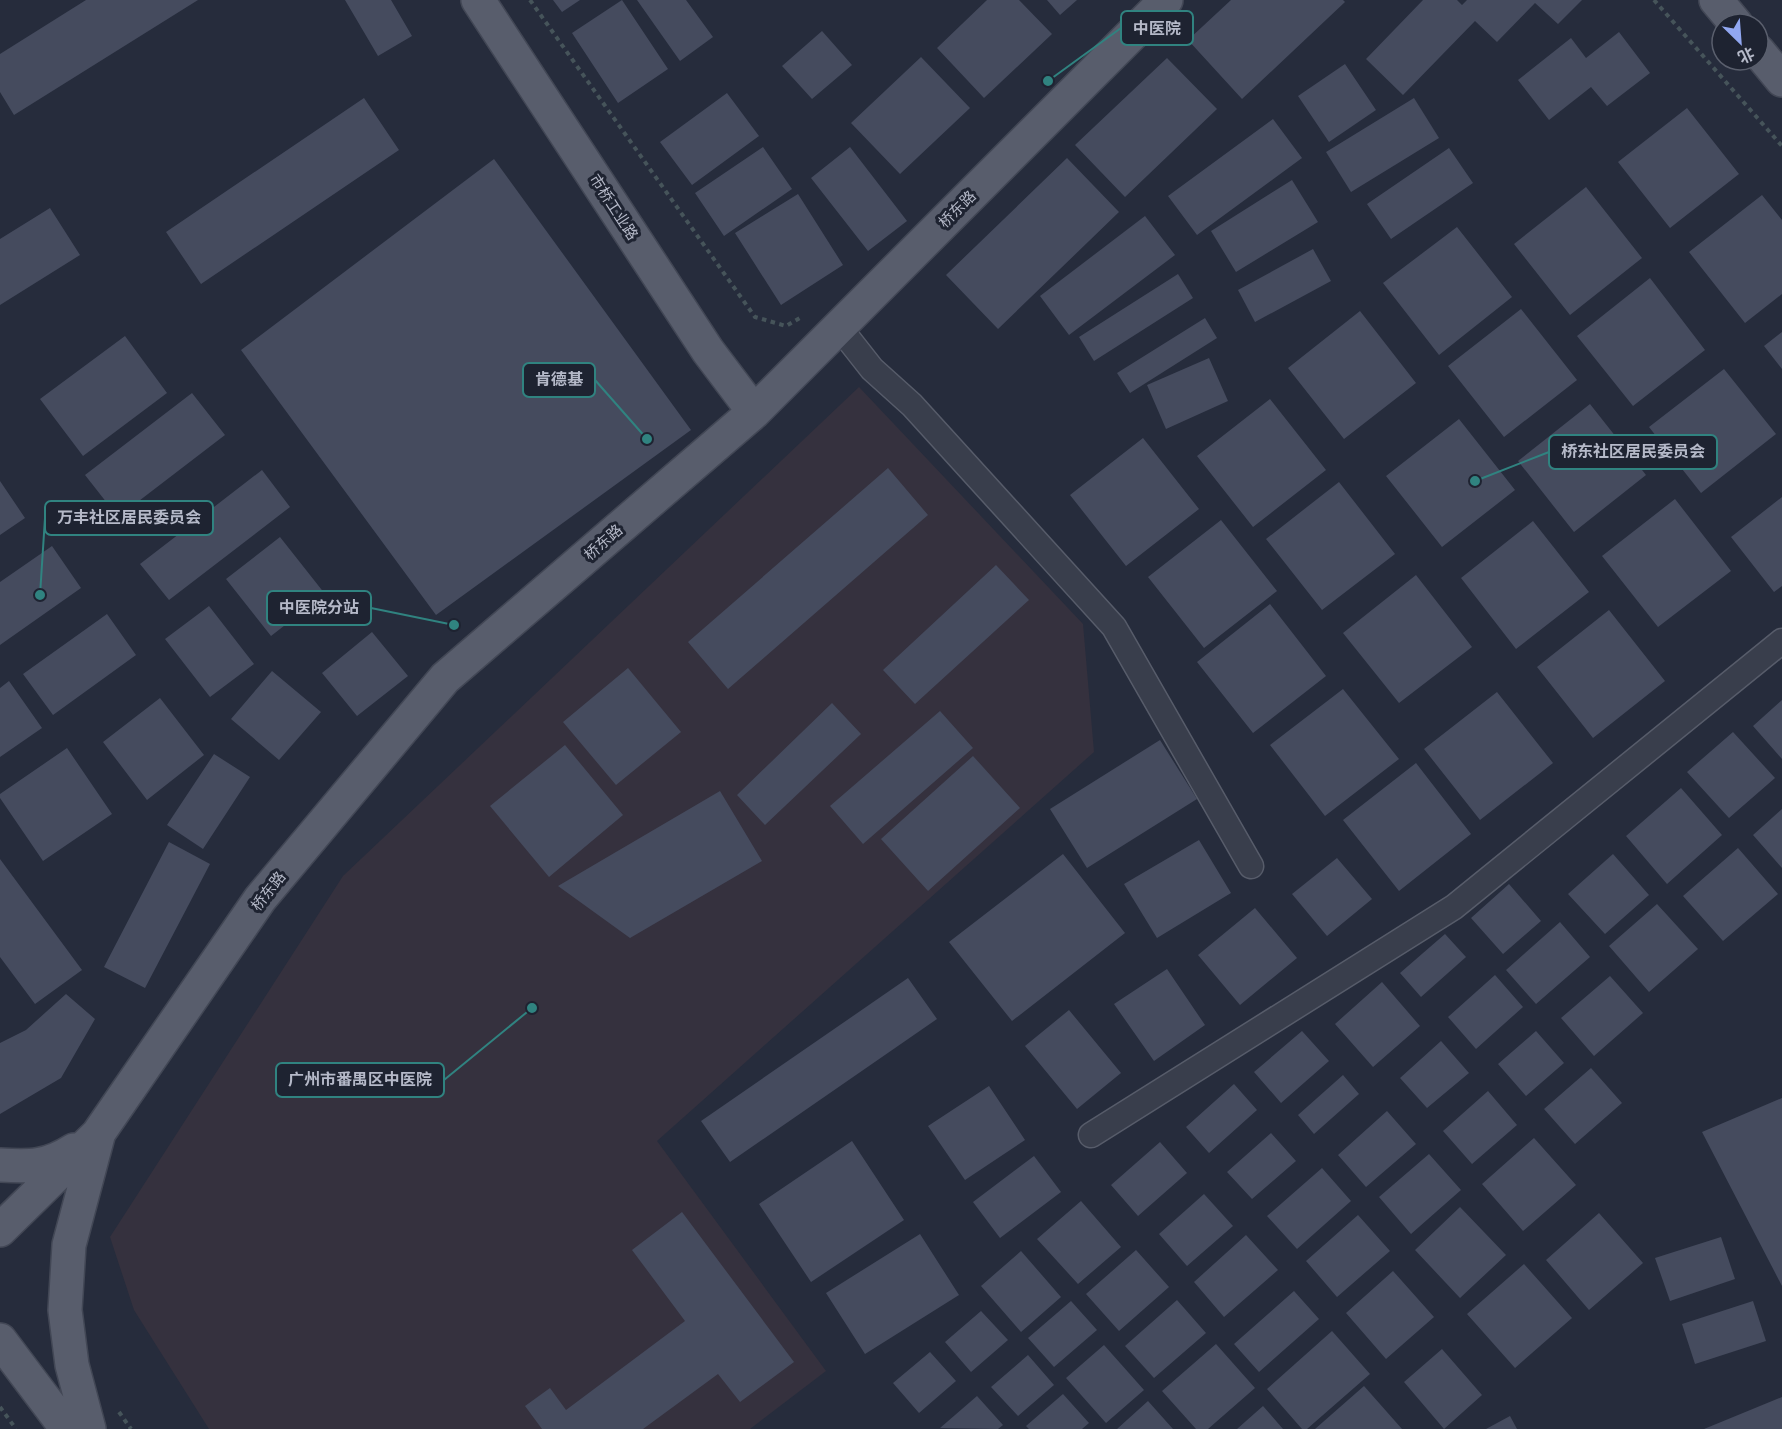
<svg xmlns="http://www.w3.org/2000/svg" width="1782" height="1429" font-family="'Archivo Narrow','Noto Sans SC',sans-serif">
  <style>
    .medical { fill: #35313e }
    .building { fill: #454b5e }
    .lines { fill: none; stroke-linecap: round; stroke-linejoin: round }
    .minor-casing { stroke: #575c6a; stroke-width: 27 }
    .primary-casing { stroke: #424755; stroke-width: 36 }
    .path { stroke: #46545a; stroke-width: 4; stroke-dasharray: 4.5 4.5; stroke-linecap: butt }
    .minor { stroke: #393e4c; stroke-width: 24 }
    .primary { stroke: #585d6c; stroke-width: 33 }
    .labels { text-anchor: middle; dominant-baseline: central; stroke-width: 6; stroke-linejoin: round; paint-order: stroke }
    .street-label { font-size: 15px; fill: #b5b9c8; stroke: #1e2331 }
    .leader { fill: none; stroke: #308380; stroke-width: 2 }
    .callout-dot { fill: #308380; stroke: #1e2331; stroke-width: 2 }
    .callout { fill: #1e2331; stroke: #308380; stroke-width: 2 }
    .callout-label { font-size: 16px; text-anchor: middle; font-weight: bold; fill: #b5b9c8 }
  </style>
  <rect width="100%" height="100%" fill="#262c3c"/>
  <path class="medical" d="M859,387L1083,624L1094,752L657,1141L826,1371L750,1429H209L134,1310L110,1237L343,876Z"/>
  <path class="building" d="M86,0H198L14,115L0,92V54Z
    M345,0H391L412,36L378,56Z
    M553,0H580L562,12Z
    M622,0L668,69L618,103L572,33Z
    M637,0H686L713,37L680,61Z
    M987,0H1019L1052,34L984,98L937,48Z
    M1047,0H1077L1060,15Z
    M1231,0H1343L1345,2L1242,99L1188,40Z
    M1423,0H1457L1462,5L1467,0H1582L1558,24L1535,3L1497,42L1475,21L1403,95L1366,59Z
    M822,31L852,65L812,99L782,66Z
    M1619,32L1650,73L1607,106L1591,87L1549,120L1518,80L1571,38L1586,58Z
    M921,57L970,108L900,174L851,123Z
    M1167,58L1217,109L1125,197L1075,145Z
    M1345,64L1376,110L1329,142L1298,96Z
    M727,93L759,136L692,185L660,142Z
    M364,98L399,150L201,284L166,232Z
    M1414,98L1439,138L1351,192L1326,152Z
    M1687,108L1739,174L1670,228L1618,162Z
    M1273,119L1302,158L1197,235L1168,196Z
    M763,147L792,189L724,236L695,193Z
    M850,147L907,221L868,251L811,178Z
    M1449,148L1473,183L1391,239L1367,204Z
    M1067,158L1119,212L998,329L946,275Z
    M494,159L691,430L436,615L241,350Z
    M1292,180L1318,222L1236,272L1211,231Z
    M1586,187L1642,258L1570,315L1514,244Z
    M798,194L843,265L781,305L735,233Z
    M1762,195L1782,220V294L1745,323L1689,252Z
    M50,208L80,255L0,305V239Z
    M1145,216L1175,255L1069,335L1040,296Z
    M1457,227L1512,297L1439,355L1383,283Z
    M1313,249L1331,281L1255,322L1238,290Z
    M1178,274L1193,298L1094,361L1079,337Z
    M1650,278L1705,350L1633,406L1577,336Z
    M1521,309L1577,380L1504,437L1448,366Z
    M1360,311L1416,383L1344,439L1288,368Z
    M1205,318L1217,338L1130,393L1117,373Z
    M1782,332V369L1764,346Z
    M125,336L167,393L83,456L40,399Z
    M1209,358L1228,401L1166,429L1147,385Z
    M1724,369L1776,434L1701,493L1649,427Z
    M192,393L225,435L118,517L85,475Z
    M1270,399L1326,470L1253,527L1197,456Z
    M1590,404L1646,475L1574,532L1518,461Z
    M1459,419L1515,490L1442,547L1386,476Z
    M1143,438L1199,509L1126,566L1070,495Z
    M888,468L928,515L728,689L688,642Z
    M262,470L290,507L169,600L140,564Z
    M0,481L25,518L0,535Z
    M1339,482L1395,554L1322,610L1266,539Z
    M1782,497V586L1774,592L1731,537Z
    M1675,499L1731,571L1658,627L1602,556Z
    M1221,520L1277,591L1204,648L1148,577Z
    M1533,521L1589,592L1516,649L1461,578Z
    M280,537L325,594L271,636L226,579Z
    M52,546L81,588L0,645V582Z
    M996,565L1029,600L915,704L883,670Z
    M1416,575L1472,647L1399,703L1343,633Z
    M1270,604L1326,676L1253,733L1197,662Z
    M209,606L254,664L210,697L165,639Z
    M1609,610L1665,681L1593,738L1537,667Z
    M107,614L136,655L53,715L23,674Z
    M372,632L408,676L357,716L322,673Z
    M628,668L681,732L616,785L563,722Z
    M272,671L321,712L279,760L231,719Z
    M9,681L42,728L0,757V688Z
    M1343,689L1399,759L1325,816L1270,745Z
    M1497,692L1553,763L1480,820L1424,749Z
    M160,698L204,755L147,800L103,742Z
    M1782,700V759L1753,726Z
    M832,703L861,734L765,825L737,795Z
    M940,711L973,748L863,844L830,806Z
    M1733,732L1775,778L1729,818L1687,772Z
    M1160,740L1197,799L1087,868L1050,809Z
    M565,745L623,815L549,877L490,806Z
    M67,748L112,814L43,861L0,798V794Z
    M214,754L250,777L203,849L167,825Z
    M973,756L1020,808L928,891L881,839Z
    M1416,763L1471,834L1399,891L1343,820Z
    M1681,788L1722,835L1667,884L1626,836Z
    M720,791L762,861L630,938L558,886Z
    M1782,809V868L1753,835Z
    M1199,840L1231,893L1157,938L1124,884Z
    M169,842L210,864L145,988L104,967Z
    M1738,848L1778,894L1723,941L1683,896Z
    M1063,854L1125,933L1012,1021L949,942Z
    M1613,854L1649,895L1605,934L1568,894Z
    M1337,858L1372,899L1327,936L1292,894Z
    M0,859L82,970L35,1004L0,957Z
    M1509,884L1541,921L1503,954L1471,918Z
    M1657,904L1698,949L1649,992L1609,946Z
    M1255,908L1297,958L1240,1005L1198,955Z
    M1560,922L1590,957L1536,1004L1506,970Z
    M1445,934L1466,957L1421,997L1400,973Z
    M1167,969L1205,1025L1154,1061L1114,1004Z
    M1495,975L1523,1007L1476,1049L1448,1017Z
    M1610,976L1643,1013L1594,1056L1561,1018Z
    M908,978L937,1019L730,1162L701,1121Z
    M1382,982L1420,1026L1373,1067L1335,1024Z
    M66,994L95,1019L61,1078L0,1114V1043L26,1030Z
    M1069,1010L1121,1073L1077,1109L1025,1046Z
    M1302,1031L1329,1061L1281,1103L1254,1072Z
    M1536,1031L1564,1063L1526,1096L1498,1064Z
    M1441,1041L1469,1073L1427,1108L1400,1078Z
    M1591,1068L1622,1103L1575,1144L1544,1109Z
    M1343,1075L1359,1094L1314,1134L1298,1115Z
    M1234,1084L1257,1110L1209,1153L1186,1127Z
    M989,1086L1025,1140L965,1180L928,1126Z
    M1488,1091L1517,1125L1472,1164L1443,1131Z
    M1782,1098V1286L1702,1132Z
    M1387,1111L1416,1144L1366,1187L1338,1155Z
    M1271,1133L1296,1161L1252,1199L1227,1172Z
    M1534,1138L1576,1185L1523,1231L1482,1184Z
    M852,1141L904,1220L811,1282L759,1204Z
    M1160,1142L1187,1173L1138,1216L1111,1185Z
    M1429,1154L1461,1190L1411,1234L1379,1197Z
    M1034,1156L1061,1192L1000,1238L973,1202Z
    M1322,1168L1351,1201L1297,1249L1267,1216Z
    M1204,1194L1233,1226L1187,1266L1159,1234Z
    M1081,1201L1121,1247L1078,1284L1037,1239Z
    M1460,1207L1506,1255L1460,1298L1415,1250Z
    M682,1212L794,1362L740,1402L718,1374L643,1429H542L525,1406L550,1388L566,1410L685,1321L632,1250Z
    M1599,1213L1643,1263L1589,1310L1546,1260Z
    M1358,1215L1390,1251L1337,1297L1306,1261Z
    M920,1234L959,1295L865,1354L826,1293Z
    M1246,1235L1278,1270L1224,1317L1194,1282Z
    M1721,1237L1735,1279L1670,1301L1655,1258Z
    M1136,1250L1169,1287L1119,1331L1086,1294Z
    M1021,1251L1061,1297L1021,1332L981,1286Z
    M1524,1264L1572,1318L1515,1368L1467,1314Z
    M1393,1271L1434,1317L1386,1359L1346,1313Z
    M1294,1291L1319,1319L1259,1372L1234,1344Z
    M1177,1300L1206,1333L1154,1378L1125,1346Z
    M1071,1301L1097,1330L1054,1367L1028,1338Z
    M1753,1301L1766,1341L1695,1364L1682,1324Z
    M981,1311L1008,1340L971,1372L945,1342Z
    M1332,1331L1370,1374L1307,1429H1302L1267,1389Z
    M1216,1344L1255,1388L1208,1429H1196L1162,1391Z
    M1104,1345L1144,1390L1106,1423L1066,1378Z
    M1442,1349L1482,1395L1444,1429L1404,1382Z
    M930,1352L956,1381L919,1413L893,1383Z
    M1028,1355L1054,1385L1018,1416L991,1387Z
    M1364,1386L1402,1429H1315Z
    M1063,1394L1089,1423L1082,1429H1029L1026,1426Z
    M977,1396L1003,1425L998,1429L940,1428Z
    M1782,1397V1429H1704Z
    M1148,1401L1173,1429H1117Z
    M1263,1406L1283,1429H1237Z
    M1510,1416L1517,1429H1486Z"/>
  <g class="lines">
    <g class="minor-casing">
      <path id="minor" d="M839,327L872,369L912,405L1114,627L1251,866
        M1091,1135L1454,907L1782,641"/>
    </g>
    <g class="primary-casing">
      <path id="primary" d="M478,0L708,351L754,412
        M1716,0L1736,24
        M1758,51L1782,80
        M0,1165C31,1167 47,1167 74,1150
        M0,1230L98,1134L260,899L445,678L754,412L1166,0
        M0,1340L67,1429
        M89,1429L72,1365L65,1310L69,1245L98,1136"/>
    </g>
    <path class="path" d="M530,0L755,317L786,326L800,318
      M1654,0L1782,146
      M0,1407L16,1429
      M119,1412L131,1429"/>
    <use href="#minor" class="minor"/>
    <use href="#primary" class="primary"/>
  </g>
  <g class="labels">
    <g class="street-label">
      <text transform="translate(614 207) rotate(57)">市桥工业路</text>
      <text transform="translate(957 209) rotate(-45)">桥东路</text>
      <text transform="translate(603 542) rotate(-41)">桥东路</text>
      <text transform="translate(268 891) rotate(-52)">桥东路</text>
    </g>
  </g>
  <path class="leader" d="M1048 81L1121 28M647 439L595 380M1475 481L1549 452M40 595L45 518M454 625L371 608M532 1008L444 1080"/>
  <g class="callout-dot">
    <circle cx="1048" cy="81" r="6"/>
    <circle cx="647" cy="439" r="6"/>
    <circle cx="1475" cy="481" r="6"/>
    <circle cx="40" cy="595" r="6"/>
    <circle cx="454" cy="625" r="6"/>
    <circle cx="532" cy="1008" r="6"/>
  </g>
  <g class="callout">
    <rect x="1121" y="11" width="72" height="34" rx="6"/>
    <rect x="523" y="363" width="72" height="34" rx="6"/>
    <rect x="1549" y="435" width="168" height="34" rx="6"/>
    <rect x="45" y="501" width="168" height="34" rx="6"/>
    <rect x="267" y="591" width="104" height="34" rx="6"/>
    <rect x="276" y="1063" width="168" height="34" rx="6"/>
  </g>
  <g class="callout-label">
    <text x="1157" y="34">中医院</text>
    <text x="559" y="385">肯德基</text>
    <text x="1633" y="457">桥东社区居民委员会</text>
    <text x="129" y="523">万丰社区居民委员会</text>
    <text x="319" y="613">中医院分站</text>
    <text x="360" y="1085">广州市番禺区中医院</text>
  </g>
  <g transform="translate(1740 42) rotate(155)"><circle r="28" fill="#1e2331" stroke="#5a5f6d" stroke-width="1.5"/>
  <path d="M0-4.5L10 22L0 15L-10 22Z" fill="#91a7f1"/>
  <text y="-9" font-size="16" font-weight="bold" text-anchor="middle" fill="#b5b9c8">北</text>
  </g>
</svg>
